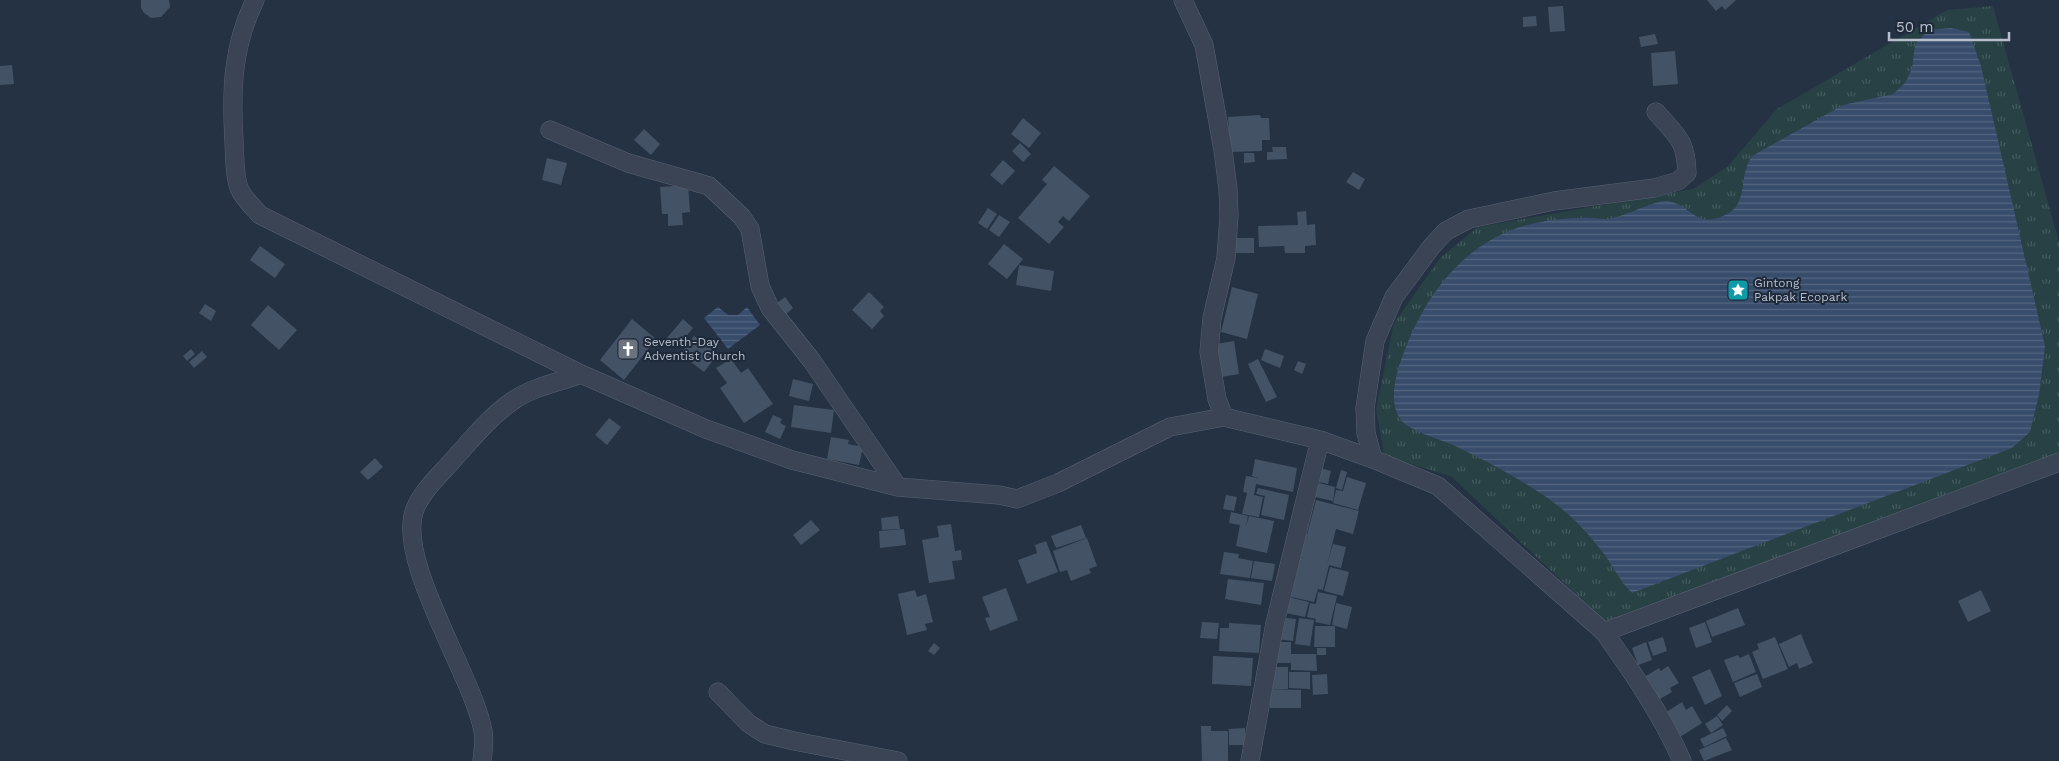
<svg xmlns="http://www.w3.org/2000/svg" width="2059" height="761" font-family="'Work Sans',sans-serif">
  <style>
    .grass { fill: url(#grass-tufts) }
    .water { fill: url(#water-rules) }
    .building { fill: #445266 }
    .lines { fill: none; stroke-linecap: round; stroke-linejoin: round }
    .minor-casing { stroke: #586271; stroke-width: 19 }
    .minor { stroke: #3a4454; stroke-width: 18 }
    .labels { text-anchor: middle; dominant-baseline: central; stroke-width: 4; stroke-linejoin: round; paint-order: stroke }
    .poi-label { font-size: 12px; fill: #b7bfcd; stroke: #1e2939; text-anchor: start }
  </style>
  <defs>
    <pattern id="grass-tufts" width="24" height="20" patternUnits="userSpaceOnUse" patternTransform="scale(1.25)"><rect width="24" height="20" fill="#274145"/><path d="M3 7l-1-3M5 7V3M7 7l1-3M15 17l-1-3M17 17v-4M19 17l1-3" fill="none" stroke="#445b5f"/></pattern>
    <pattern id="water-rules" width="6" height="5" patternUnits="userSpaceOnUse" patternTransform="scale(1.25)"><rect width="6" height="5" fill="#384d6c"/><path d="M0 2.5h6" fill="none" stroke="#536580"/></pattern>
  </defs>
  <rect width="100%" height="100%" fill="#253244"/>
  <path class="grass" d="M1993,6L2059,242V460L1617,633L1452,477L1384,455L1376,409L1394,323L1441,257L1478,227L1693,189L1728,166L1777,109L1947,10Z"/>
  <path class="water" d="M1951,28L1969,32L1981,66L2045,346L2039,395L2030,432L2012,448L1632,593C1619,580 1612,564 1601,550C1590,536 1575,519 1561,508C1532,485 1487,461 1453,445C1441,440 1412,431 1404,423C1386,407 1396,372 1404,352C1427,290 1472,233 1541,222C1554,219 1569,218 1582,218C1591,217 1599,219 1607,219C1625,217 1654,200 1667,201C1692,204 1695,231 1727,214C1749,203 1738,176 1752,156L1843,105L1893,94L1905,83L1912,69L1915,45L1928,30Z
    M718,307L728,315H738L747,307L760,325L728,349L704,318Z"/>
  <path class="building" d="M141,0H169L170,7L161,17L151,18L144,13L141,8Z
    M1707,0H1736L1725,10L1722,6L1716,11Z
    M1563,6L1565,31L1550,32L1548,7Z
    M1536,16L1537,26L1523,27V17Z
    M1655,34L1658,44L1641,47L1639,37Z
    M1675,51L1678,84L1653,86L1651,53Z
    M12,65L14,84L0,85V66Z
    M1260,115L1261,118H1269L1270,140H1262V151L1230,152L1228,117Z
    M1023,118L1041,133L1029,148L1011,134Z
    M644,129L660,144L651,155L634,140Z
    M1020,143L1031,154L1023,162L1012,151Z
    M1272,147H1286L1287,159L1267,160V152H1273Z
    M1244,153H1254L1255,162L1244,163Z
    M547,158L567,163L561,185L542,180Z
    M1003,160L1015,171L1002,185L990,175Z
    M1054,166L1090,196L1069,221L1063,216L1058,222L1064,227L1049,244L1018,218L1047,184L1042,180Z
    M1353,172L1365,179L1359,190L1346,182Z
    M688,185L690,212L682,213L683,225L668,226V214H662L660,187Z
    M988,208L997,214L987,229L978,223Z
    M1306,211L1307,225L1315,224L1316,245L1305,246V253H1285L1284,246L1259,247L1258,226L1298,225L1297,212Z
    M999,215L1010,222L999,237L989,230Z
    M1236,238H1254V253H1236Z
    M1004,244L1023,259L1007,279L988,264Z
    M260,246L285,264L275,278L250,260Z
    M1019,265L1054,271L1051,291L1016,285Z
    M1232,287L1258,294L1247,339L1221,332Z
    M869,292L884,307L880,311L884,316L872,329L852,310Z
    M785,297L793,308L785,315L776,304Z
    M205,304L216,311L211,321L199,313Z
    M268,305L297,330L279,350L251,325Z
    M632,319L656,339L624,380L600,360Z
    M683,319L693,328L676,348L666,339Z
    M694,336L718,354L704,372L681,354Z
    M1234,341L1239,374L1221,377L1216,344Z
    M191,349L195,354L187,361L183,356Z
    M1265,349L1284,356L1280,368L1261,360Z
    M202,351L207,357L194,368L189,362Z
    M731,359L741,373L748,368L773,404L744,423L720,388L727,383L716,368Z
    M1258,359L1277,397L1266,402L1248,364Z
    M1298,361L1306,364L1302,374L1294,370Z
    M793,379L813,384L809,401L789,396Z
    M794,405L834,410L831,433L791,427Z
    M773,415L782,419L780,423L786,426L780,439L765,432Z
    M609,418L621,427L607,445L595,435Z
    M831,437L849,440L848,444L863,447L859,465L827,459Z
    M375,458L383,467L368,480L360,472Z
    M1255,459L1297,468L1293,492L1256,484L1254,495L1263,497L1259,517L1242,514L1247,493L1243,492L1246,476L1258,478L1252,476Z
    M1317,467L1331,471L1328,484L1314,481Z
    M1341,470L1347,472L1342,490L1336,488Z
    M1347,477L1366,483L1358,510L1333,503L1336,490L1343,491Z
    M1315,482L1335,487L1333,501L1311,496Z
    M1258,488L1289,495L1284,520L1261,515L1265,496L1256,494Z
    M1226,495L1237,497L1234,511L1223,509Z
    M1316,500L1359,511L1353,534L1336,529L1327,565L1333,544L1346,547L1341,568L1329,565L1323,590L1318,589L1314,602L1287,596L1296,557L1304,558L1293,555L1299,532L1307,535Z
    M1231,512L1248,516L1246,527L1249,516L1274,521L1267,553L1236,546L1240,525L1229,523Z
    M898,516L900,529L882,530L881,518Z
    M811,520L820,530L801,545L793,535Z
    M951,524L955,551L961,550L962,560L952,561L955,579L929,583L922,540L939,537L937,526Z
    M1081,525L1086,538L1056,548L1051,536Z
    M904,529L906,545L880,548L879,531Z
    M1087,538L1097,566L1089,569L1091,573L1071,581L1067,570L1060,572L1053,551Z
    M1046,541L1058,572L1027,584L1018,560L1037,553L1035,545Z
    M1224,552L1239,554L1238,558L1253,561L1250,578L1220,574Z
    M1254,561L1275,564L1272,581L1251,578Z
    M1330,567L1349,572L1343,596L1324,591Z
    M1228,579L1264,583L1261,605L1225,599Z
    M1006,588L1018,620L990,631L985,618L990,617L982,597Z
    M915,590L917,597L926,594L933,622L925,624L927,630L907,635L898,594Z
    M1981,590L1991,611L1968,622L1958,601Z
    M1318,592L1337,596L1330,625L1315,622L1316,619L1307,617L1310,603L1316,604Z
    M1284,596L1309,602L1305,617L1281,612Z
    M1336,603L1352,607L1347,629L1332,625Z
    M1738,608L1745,625L1712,637L1706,621Z
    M1279,617L1296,619L1293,641L1276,639Z
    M1299,618L1314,620L1310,646L1295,644Z
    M1202,622L1219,623L1217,639L1200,638Z
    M1705,622L1712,642L1696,648L1689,628Z
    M1229,623L1261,625L1259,653L1219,651L1220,628H1229Z
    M1315,626H1335V647H1314Z
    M1801,634L1813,663L1799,669L1797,663L1789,667L1779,644Z
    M1663,637L1667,651L1653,656L1648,642Z
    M1775,637L1788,669L1763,679L1752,652L1759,649L1757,644Z
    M1274,642H1291V663H1274Z
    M1646,642L1652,660L1638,665L1632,648Z
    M934,643L940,648L934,655L928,651Z
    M1317,648H1326V655H1317Z
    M1291,654H1316L1317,671L1291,670Z
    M1749,654L1756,672L1733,682L1724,660L1738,655L1740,658Z
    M1213,656L1253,658L1251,686L1212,684Z
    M1668,666L1679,683L1670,688L1672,692L1655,702L1641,679L1659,668L1661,671Z
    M1269,667H1288V689H1269Z
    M1710,669L1722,696L1705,705L1692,677Z
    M1289,672H1310V689L1289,688Z
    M1327,674L1328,694L1313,695L1312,675Z
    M1757,674L1762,687L1740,697L1734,683Z
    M1270,689L1301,690V708H1270Z
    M1682,702L1686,710L1692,706L1702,723L1680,737L1665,713Z
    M1727,705L1732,711L1722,721L1717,715Z
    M1717,716L1723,725L1711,733L1705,724Z
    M1201,726H1211V731H1228V761H1202Z
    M1245,728V745H1229V729Z
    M1723,728L1727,736L1704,747L1700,739Z
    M1726,738L1732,750L1704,761L1699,750Z"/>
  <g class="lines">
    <g class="minor-casing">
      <path id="minor" d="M255,0C232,47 231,91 234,142C235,157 234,174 239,188C243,198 253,207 260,215L581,374L706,429L792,460L898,487L999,495L1017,499L1058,483L1170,427L1224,417L1320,440L1373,459L1438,486L1604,632L2059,462
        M1183,0L1204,45L1223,150L1228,189L1229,216L1226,258L1212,318L1209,352L1217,399L1224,417
        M550,130L628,163L709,186L742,217L750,229L760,286L770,308L812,361L898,487
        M1373,459L1366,433L1365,408L1375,341L1394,297L1432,246L1446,231L1469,219L1554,201L1654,188L1678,181L1687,173C1686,140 1677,136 1656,112
        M1604,632C1633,673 1662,715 1682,761
        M718,692L748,723L765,734L794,741L898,761
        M482,761C483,751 485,741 483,731C473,675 395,560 415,509C422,491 439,476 452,461C471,440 490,416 514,400C533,387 559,382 581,374
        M1250,761L1275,623L1320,440"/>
    </g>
    <use href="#minor" class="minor"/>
  </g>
  <defs>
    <g id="sight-square" transform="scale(1.125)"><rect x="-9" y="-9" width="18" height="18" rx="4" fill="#0f9aa8" stroke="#1e2939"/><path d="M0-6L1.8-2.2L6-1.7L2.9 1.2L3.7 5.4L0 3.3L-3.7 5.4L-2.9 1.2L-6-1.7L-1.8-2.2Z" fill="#fff"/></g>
    <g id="church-square" transform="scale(1.125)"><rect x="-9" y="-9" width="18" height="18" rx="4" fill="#6b7280" stroke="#1e2939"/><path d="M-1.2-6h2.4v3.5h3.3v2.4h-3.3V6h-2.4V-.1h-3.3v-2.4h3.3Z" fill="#fff"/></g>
  </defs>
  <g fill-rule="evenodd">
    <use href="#sight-square" x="1738" y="290"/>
    <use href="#church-square" x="628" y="349"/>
  </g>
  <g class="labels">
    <g class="poi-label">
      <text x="1754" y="283">Gintong<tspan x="1754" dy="14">Pakpak Ecopark</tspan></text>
      <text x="644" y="342">Seventh-Day<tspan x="644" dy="14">Adventist Church</tspan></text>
    </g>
  </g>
  <path d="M1889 32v8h120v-8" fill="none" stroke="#b7bfcd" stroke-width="2.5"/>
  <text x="1896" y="32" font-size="15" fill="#b7bfcd" stroke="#1e2939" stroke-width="4" paint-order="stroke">50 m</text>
</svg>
